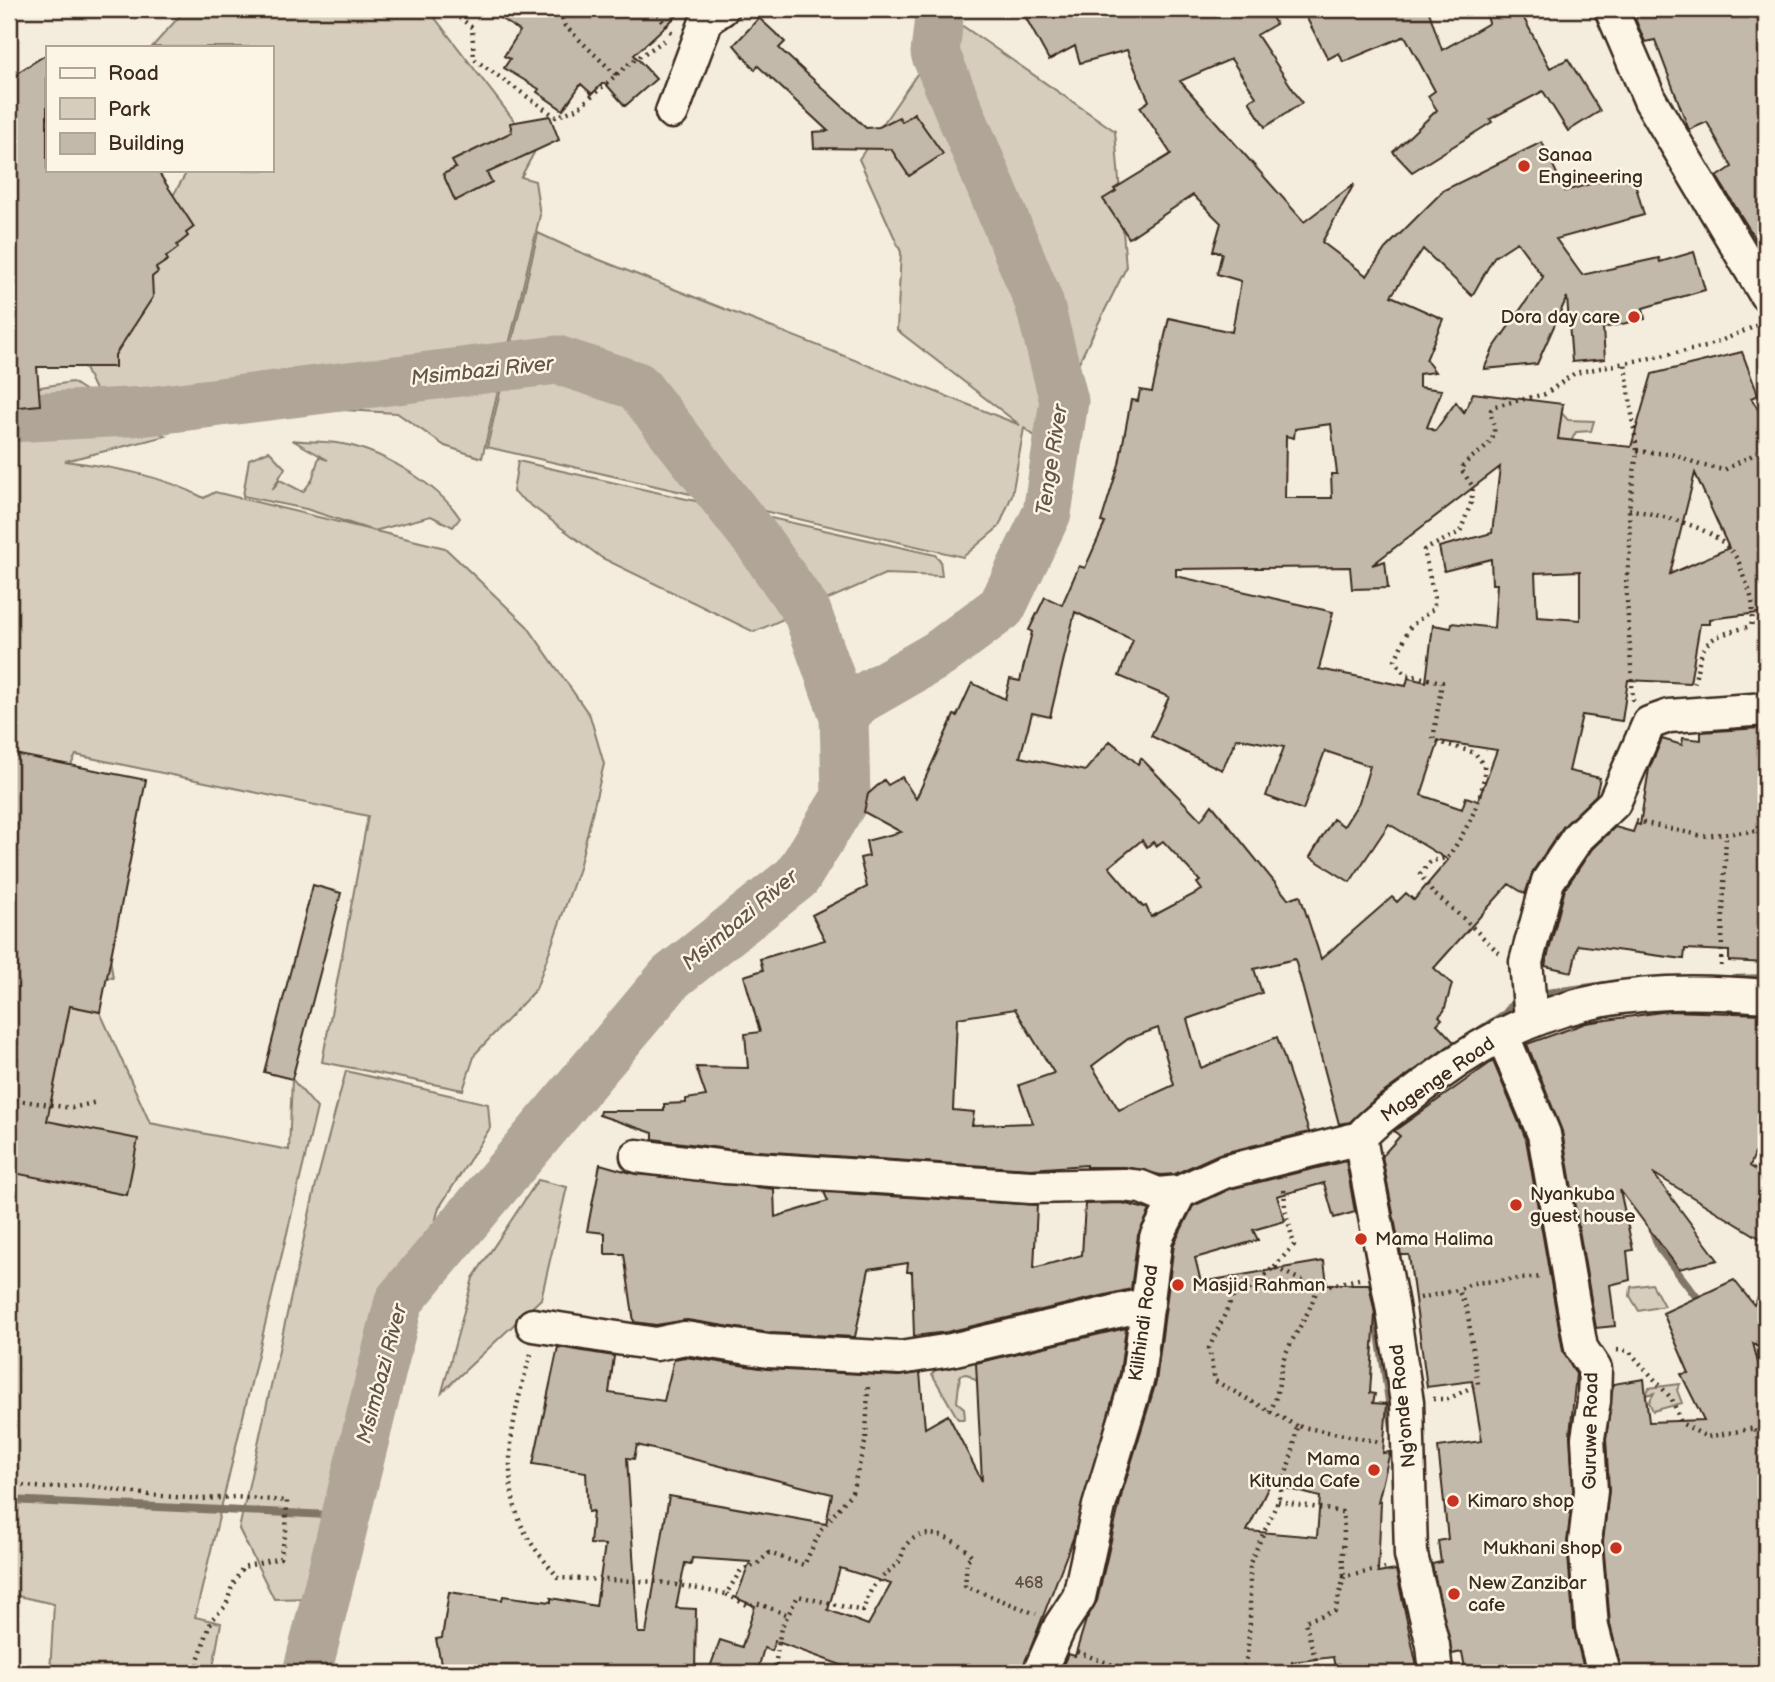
<svg xmlns="http://www.w3.org/2000/svg" width="1775" height="1682" font-family="'Balsamiq Sans',sans-serif">
  <style>
    .green { fill: #d6cdbd; stroke: #887c6e; stroke-width: 2 }
    .lines { fill: none; stroke-linecap: round; stroke-linejoin: round }
    .stream { stroke: #817466; stroke-width: 8 }
    .river { stroke: #b0a596; stroke-width: 49 }
    .building { fill: #c3b9aa; stroke: #3b2a1e; stroke-width: 2; fill-rule: evenodd }
    .minor-casing { stroke: #3b2a1e; stroke-width: 37 }
    .path { stroke: #3b2a1e; stroke-width: 4.5; stroke-dasharray: 2 5; stroke-linecap: butt }
    .minor { stroke: #fcf5e5; stroke-width: 32 }
    .poi-dot { fill: #c8321e; stroke: #fcf5e5; stroke-width: 2.5 }
    .labels { text-anchor: middle; dominant-baseline: central; stroke-width: 5; stroke-linejoin: round; paint-order: stroke }
    .number-label { font-size: 16px; fill: #5d4e41 }
    .poi-label { font-size: 19px; fill: #3b2a1e; stroke: #fcf5e5; text-anchor: start }
    .street-label { font-size: 19px; fill: #3b2a1e; stroke: #fcf5e5 }
    .water-label { font-size: 21px; font-style: italic; fill: #645548; stroke: #fcf5e5 }
  </style>
  <rect width="100%" height="100%" fill="#f4eddd"/>
  <filter id="ink" filterUnits="userSpaceOnUse"><feTurbulence type="fractalNoise" baseFrequency=".0143" numOctaves="2"/><feDisplacementMap in="SourceGraphic" scale="14" xChannelSelector="R" yChannelSelector="G"/><feConvolveMatrix kernelMatrix="1 2 1 2 8 2 1 2 1" color-interpolation-filters="sRGB"/></filter>
  <g filter="url(#ink)">
    <path class="green" d="M186,9H428L536,149L521,177L535,181L540,215L482,458L445,446L397,413L324,409L215,395L213,388H197L146,407L96,392L79,356L188,170H271V47H152Z
      M954,20L1115,131L1126,268L1040,440L1024,428L1012,495L999,527L963,557L487,447L538,233L577,251L1020,425L897,330L901,252L859,159Z
      M72,382L120,413L166,436L65,461C112,467 162,475 204,498L215,492L445,548L527,626L590,716L604,764L579,868L536,989L475,1054L463,1090L322,1062L368,816L76,755L61,785L93,841L113,978L9,966V392Z
      M1557,408L1568,420L1594,421L1591,431L1576,432L1569,445L1526,427Z
      M292,440C306,442 321,441 336,443C378,448 437,483 460,518L453,527L431,516L374,531L306,509L243,496L249,459L269,451L285,468L272,490L280,480L303,492L312,480L319,457L328,460Z
      M518,461L935,555L940,560L942,576L885,574L754,632L602,558L513,492Z
      M9,992L100,1012L150,1123L289,1150L292,1079L317,1108L195,1617L221,1623L212,1673H50L54,1604L9,1594Z
      M346,1071L488,1104L490,1128L439,1208L398,1355L352,1468L316,1598L274,1599L239,1529L316,1184Z
      M538,1180L567,1187L541,1299L442,1392L473,1278Z
      M1652,1284L1664,1306L1639,1311L1630,1296L1631,1287Z
      M989,1352L994,1362L982,1385L967,1374L960,1375L957,1402L964,1408L965,1419H958L932,1374L945,1357Z
      M1680,1384L1677,1390L1682,1403L1653,1411L1649,1402L1654,1393L1646,1395L1649,1388Z"/>
    <g class="lines">
      <path class="stream" d="M1731,979L1766,978
        M1546,993L1606,985
        M1434,1060L1506,1013L1518,997
        M1347,1168L1359,1212
        M1652,1229L1659,1248L1702,1304
        M1372,1286L1394,1435
        M1754,1365L1766,1377
        M1151,1380L1158,1363V1338
        M9,1500L350,1516L348,1513"/>
      <path class="river" d="M9,418L148,411L557,360L637,386L760,544L807,612L844,716L846,797L797,877L671,977L399,1301L307,1673
        M844,716L859,700L939,654L1002,607L1047,513L1064,401L1039,302L935,53L940,9"/>
    </g>
    <path class="building" d="M486,9H684L634,55L656,79L625,106L606,84H602L592,94L581,84L563,110L537,92L539,89L504,68L510,59L504,56L520,31Z
      M1021,9H1057L1060,14L1076,9H1267L1276,24L1257,35L1302,103L1265,127L1249,101L1256,97L1231,59L1180,81L1304,222L1354,184L1322,242L1367,276L1385,249L1444,190L1542,142L1565,191L1632,172L1644,215L1556,239L1582,275L1659,258L1660,262L1694,252L1705,290L1643,308L1645,319L1603,328L1605,359L1572,362L1567,297L1537,364L1484,369L1493,349L1543,277L1517,242L1494,257L1472,296L1423,249L1391,296L1443,319L1426,360L1435,372L1419,374V387L1442,390L1427,427L1435,431L1456,402L1464,413L1473,393L1563,404L1558,439L1631,447L1652,374L1742,352L1758,395L1751,398L1766,422V612L1710,619V624H1700L1690,683L1628,680L1622,721L1582,715L1569,771L1600,778L1596,795L1563,827L1533,871L1525,894L1509,884L1434,968L1452,984L1444,1011L1439,1016L1442,1019L1437,1024L1454,1042L1376,1098L1350,1122L1339,1124L1295,959L1254,969L1262,993L1187,1019L1201,1068L1277,1037L1309,1132L1219,1154L1175,1174L1161,1175L1125,1167H1086V1165L1031,1169L727,1149L653,1139V1133L599,1115L600,1111H664V1104L686,1103V1099L706,1096L696,1067L748,1068L745,1034L760,1032L744,976L763,970L760,959L825,940L812,915L867,887L860,858L869,856L866,841L901,832L864,812L868,794L884,780L888,785L902,777L916,799L954,715L957,716L972,683L1005,699L1010,679L1020,681L1032,632L1029,630L1045,597L1062,605L1079,566L1085,568L1105,523L1101,522L1119,464L1131,400L1138,401L1140,390L1152,392L1169,318L1232,332L1241,281L1217,274L1222,253L1213,251L1221,223L1193,195L1129,238L1103,199L1116,191L1114,189L1171,154L1140,107L1149,101L1127,50L1080,63L1075,46L1049,60ZM1331,424L1337,474H1331L1332,498H1285L1286,436L1294,438L1295,429ZM1500,467L1492,533L1439,547L1444,571L1491,559L1492,584H1497L1494,628L1452,623L1451,628L1433,625L1426,682L1408,678L1406,686L1319,669L1333,612L1176,576V569L1350,567L1352,589L1388,588L1385,561L1372,565ZM1695,473L1729,548L1670,574ZM1580,571V620L1537,617L1535,573ZM1075,612L1133,640L1119,676L1169,697L1151,736L1222,770L1237,738L1284,747L1266,796L1303,810L1325,751L1370,766L1359,802L1344,826L1333,819L1310,857L1350,882L1389,824L1448,860L1414,900L1406,893L1397,902L1392,897L1321,959L1300,895L1288,899L1212,805L1201,820L1141,758L1138,764L1110,741L1085,771L1020,757L1032,713L1050,717ZM1439,741L1497,750L1478,801L1466,797L1462,809L1421,795ZM1142,840L1147,847L1153,842L1156,846L1163,841L1200,881L1197,883L1202,890L1151,917L1146,906L1143,907L1109,867ZM1015,1009L1054,1073L1019,1085L1033,1123L972,1125L974,1112L953,1110L957,1018ZM1158,1028L1174,1085L1119,1110L1092,1066L1128,1039Z
      M1302,9H1428L1442,50L1489,23L1485,9H1519L1550,68L1568,59L1600,111L1568,131L1543,91L1490,119L1492,122L1412,172L1393,152L1437,110L1428,96L1435,91L1405,36L1343,62L1339,53L1328,59Z
      M1631,9H1766V256L1717,177L1732,167L1707,122L1689,130L1655,40L1645,42Z
      M759,18L785,42L779,48L866,128L879,127L899,117L902,122L914,113L943,154L909,176L891,149L814,148L813,132L828,131L758,66L755,70L734,45Z
      M47,54V170H157L194,227L186,233L188,236L177,245L178,248L166,257L168,260L156,268L158,272L152,277L153,297L115,355V367H37L40,405L9,408V78Z
      M550,116L559,140L487,173L492,182L455,201L443,174L456,168L452,161L512,132L510,123Z
      M1760,728L1761,759H1766V963L1729,961V951L1685,949L1684,959L1578,945L1572,972L1545,966L1565,889L1592,849L1615,827L1633,832L1636,824L1640,825L1649,769L1662,739L1682,745L1683,738L1701,740V732Z
      M9,753L146,780L100,1012L70,1006L47,1121L138,1139L127,1195L9,1172Z
      M313,885L341,893L292,1079L264,1072Z
      M1668,1011L1766,1014V1125L1750,1166L1766,1176V1242L1653,1173L1718,1260L1679,1269L1620,1190L1633,1250L1627,1251L1630,1280L1610,1285L1615,1326L1596,1328L1562,1131L1527,1044L1586,1023Z
      M1493,1061L1526,1139L1563,1351L1576,1374L1570,1435L1573,1490L1567,1543L1574,1629L1585,1673H1466L1462,1652L1452,1654L1432,1564L1441,1562L1438,1541L1448,1539L1438,1447L1482,1441L1472,1381L1427,1387L1409,1255H1401L1382,1156L1400,1136L1394,1131Z
      M1346,1161L1355,1212L1334,1218L1324,1183L1277,1196L1285,1221L1253,1230L1258,1240L1195,1258L1201,1282L1324,1261L1327,1284H1369L1375,1314L1370,1393L1375,1394L1373,1403L1387,1404L1383,1453L1390,1452L1378,1502L1381,1501L1378,1573L1396,1570L1417,1667L1389,1673H1336L1333,1657L1292,1662L1293,1673H1059L1068,1654L1075,1656L1086,1620L1097,1601L1122,1493L1156,1382L1174,1244L1193,1206L1230,1189ZM1270,1484L1320,1497L1317,1537L1247,1531Z
      M600,1164L635,1174L774,1189L775,1217L828,1201L824,1192L1037,1205L1034,1268L1082,1255L1085,1204L1122,1203L1150,1210L1138,1235L1131,1289L947,1332L914,1336L912,1272H907L908,1263L869,1269L855,1337L770,1333L687,1320L656,1325L634,1322L624,1254H605V1233L587,1231Z
      M1734,1280L1754,1305L1766,1284V1352L1753,1343L1766,1394V1673H1622L1610,1624L1603,1542L1609,1490L1606,1439L1613,1384L1644,1379L1649,1422L1704,1420L1681,1374L1689,1373L1663,1313Z
      M1126,1328L1120,1373L1074,1536L1021,1673H863L775,1641L772,1651L764,1648L757,1673H708L720,1640L742,1647L755,1606L736,1598L750,1562L692,1558L691,1564L685,1563L676,1608L696,1609L695,1673H443L436,1639L442,1638L449,1592L502,1600L503,1596L551,1602V1598L596,1606L605,1545L590,1544L593,1511L588,1512L586,1472L533,1464L558,1347L614,1356L609,1393L664,1401L674,1359L685,1357L767,1369L899,1376L920,1373L925,1428L948,1415L982,1481L976,1363ZM637,1445L832,1494L826,1524L669,1496L646,1633H638L627,1458L634,1459ZM840,1568L891,1584L868,1625L828,1610Z"/>
    <g class="lines">
      <g class="minor-casing">
        <path id="minor" d="M1611,9L1650,100L1766,295
          M672,112L707,19L722,9
          M1531,1019L1526,962L1548,881L1578,837L1614,803L1649,723L1669,716L1766,709
          M1502,1034L1544,1134L1581,1348L1595,1369L1594,1401L1588,1438L1591,1491L1585,1542L1592,1627L1604,1673
          M1360,1138L1392,1305L1407,1402L1411,1555L1433,1645L1436,1673
          M1360,1138C1374,1120 1399,1105 1417,1091C1531,1000 1624,984 1766,996
          M637,1156L725,1167L1031,1187L1123,1185L1141,1187L1158,1194L1180,1192
          M533,1325L656,1344L685,1338L768,1351L900,1358L951,1350L1148,1304
          M1039,1673L1060,1626L1079,1597L1099,1506L1138,1377L1156,1238L1180,1192L1224,1172L1360,1138"/>
      </g>
      <path class="path" d="M448,9L472,27L474,59L556,117L578,108L630,63L668,38
        M552,9L561,15L565,26L615,74L613,79
        M653,9L672,33
        M1637,451L1677,455L1700,465L1724,470L1766,448
        M1629,509C1664,517 1722,526 1739,563C1741,568 1742,573 1744,578C1752,594 1755,609 1751,626C1704,639 1703,638 1694,686
        M1633,701L1626,584L1630,549L1629,509L1637,451L1625,363L1706,347L1763,323
        M1636,821L1703,836L1766,830
        M1499,953L1462,917L1432,892L1420,874L1431,861L1448,858C1465,831 1486,798 1484,765L1475,753L1433,740L1442,682L1405,674L1395,660L1410,627L1434,608V597L1424,550L1460,532L1471,503L1473,487L1461,469C1469,454 1492,451 1494,432C1495,424 1490,418 1491,410L1495,406L1545,394L1575,373L1625,363
        M1721,966L1726,834
        M9,1099L72,1108L97,1102
        M1274,1267L1294,1245L1285,1208L1284,1185
        M1420,1298L1458,1290L1473,1283L1542,1277
        M1617,1350L1629,1351L1672,1399L1681,1423L1707,1437L1755,1428L1766,1467
        M531,1354C514,1409 496,1481 526,1534C534,1550 548,1564 558,1578L660,1582L726,1594
        M1433,1399H1448L1478,1384L1467,1309L1458,1290
        M1269,1412C1282,1392 1277,1373 1286,1353C1296,1331 1311,1312 1317,1288L1359,1279
        M1297,1426L1215,1381L1209,1348L1235,1293L1247,1291L1274,1267L1317,1288
        M9,1484L46,1488L84,1485L149,1495L202,1499L235,1497L287,1501L286,1532L280,1558L243,1567L232,1586L226,1606L212,1619L198,1660V1673
        M1278,1501L1342,1512C1347,1534 1340,1555 1344,1577
        M786,1614L756,1603L749,1606L726,1594L741,1570L756,1565L769,1553L804,1565L820,1532L852,1492L866,1439L868,1385
        M1077,1652L1135,1673
        M774,1673L781,1628L798,1596L863,1611C873,1581 875,1584 897,1564C902,1560 902,1551 906,1545C924,1523 958,1539 972,1556L967,1560L965,1586L1036,1614
        M1242,1673L1247,1656L1250,1622V1563L1278,1501L1293,1450L1297,1426L1380,1442
        M1319,1673L1305,1621L1335,1611L1344,1577L1385,1568"/>
      <use href="#minor" class="minor"/>
    </g>
  </g>
  <g class="poi-dot">
    <circle cx="1524" cy="166" r="7"/>
    <circle cx="1634" cy="317" r="7"/>
    <circle cx="1516" cy="1205" r="7"/>
    <circle cx="1361" cy="1239" r="7"/>
    <circle cx="1178" cy="1285" r="7"/>
    <circle cx="1374" cy="1470" r="7"/>
    <circle cx="1453" cy="1501" r="7"/>
    <circle cx="1616" cy="1548" r="7"/>
    <circle cx="1454" cy="1594" r="7"/>
  </g>
  <g class="labels">
    <g class="number-label">
      <text x="1029" y="1583">468</text>
    </g>
    <g class="poi-label">
      <text x="1538" y="155">Sanaa<tspan x="1538" dy="22">Engineering</tspan></text>
      <text x="1620" y="317" text-anchor="end">Dora day care</text>
      <text x="1530" y="1194">Nyankuba<tspan x="1530" dy="22">guest house</tspan></text>
      <text x="1375" y="1239">Mama Halima</text>
      <text x="1192" y="1285">Masjid Rahman</text>
      <text x="1360" y="1459" text-anchor="end">Mama<tspan x="1360" dy="22">Kitunda Cafe</tspan></text>
      <text x="1467" y="1501">Kimaro shop</text>
      <text x="1602" y="1548" text-anchor="end">Mukhani shop</text>
      <text x="1468" y="1583">New Zanzibar<tspan x="1468" dy="22">cafe</tspan></text>
    </g>
    <g class="street-label">
      <text transform="translate(1438 1080) rotate(-35)">Magenge Road</text>
      <text transform="translate(1144 1323) rotate(-82)">Kilihindi Road</text>
      <text transform="translate(1403 1406) rotate(-96)">Ng'onde Road</text>
      <text transform="translate(1591 1431) rotate(-89)">Guruwe Road</text>
    </g>
    <g class="water-label">
      <text transform="translate(482 371) rotate(-6)">Msimbazi River</text>
      <text transform="translate(1052 460) rotate(-81)">Tenge River</text>
      <text transform="translate(740 920) rotate(-40)">Msimbazi River</text>
      <text transform="translate(382 1374) rotate(-75)">Msimbazi River</text>
    </g>
  </g>
  <rect width="1775" height="1682" fill="none" stroke="#fcf5e5" stroke-width="35"/>
  <rect x="18" y="18" width="1740" height="1647" fill="none" stroke="#3b2a1e" stroke-width="2.5" filter="url(#ink)"/>
  <rect x="46" y="46" width="228" height="126" fill="#fcf5e5" stroke="#afa495" stroke-width="2"/>
  <rect x="60" y="68" width="35" height="10" fill="#fcf5e5" stroke="#afa495" stroke-width="2"/>
  <text x="108" y="80" font-size="21" fill="#3b2a1e">Road</text>
  <rect x="60" y="98" width="35" height="21" fill="#d6cdbd" stroke="#afa495" stroke-width="2"/>
  <text x="108" y="116" font-size="21" fill="#3b2a1e">Park</text>
  <rect x="60" y="133" width="35" height="21" fill="#c3b9aa" stroke="#afa495" stroke-width="2"/>
  <text x="108" y="150" font-size="21" fill="#3b2a1e">Building</text>
</svg>
